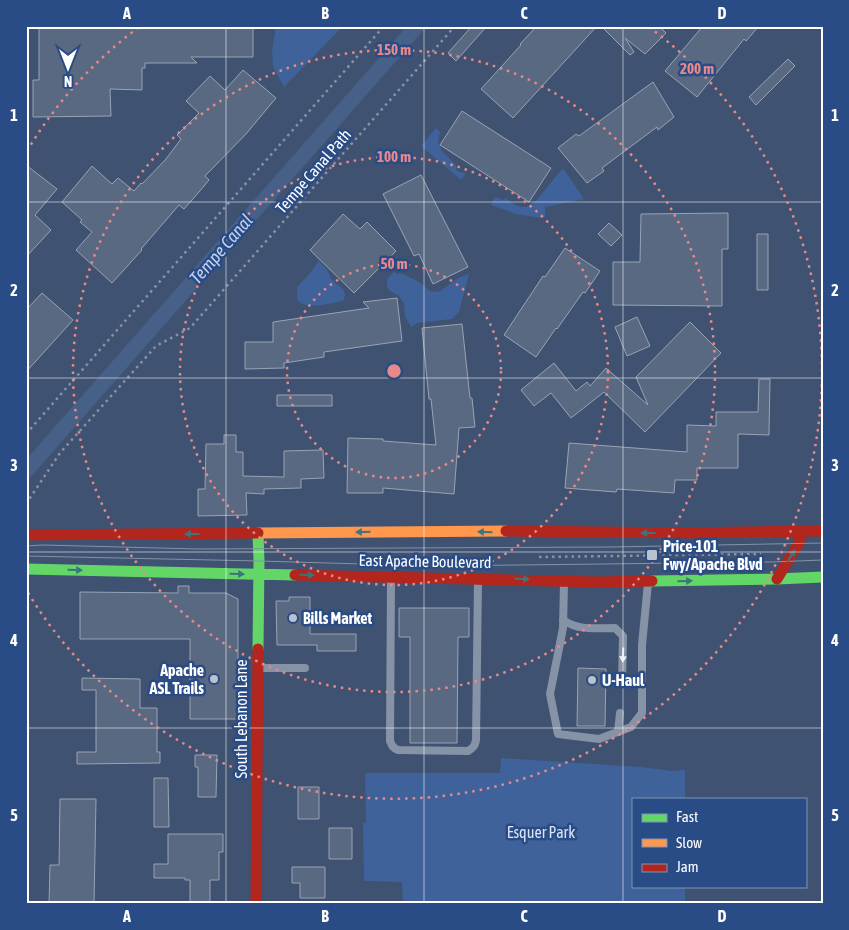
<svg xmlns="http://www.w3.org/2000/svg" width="849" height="930" font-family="'Asap Condensed',sans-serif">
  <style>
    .green { fill: #3f629b }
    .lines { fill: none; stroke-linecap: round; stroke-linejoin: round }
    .canal { stroke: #476088; stroke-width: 15 }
    .building { fill: #5a6982; stroke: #99a3b5 }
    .path { stroke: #8693a7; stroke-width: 2.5; stroke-dasharray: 2.5 4; stroke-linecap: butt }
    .lane { stroke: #8693a7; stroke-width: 8 }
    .fast { stroke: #63d668; stroke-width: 11 }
    .slow { stroke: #ff974d; stroke-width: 11 }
    .jam { stroke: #b3261e; stroke-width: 11 }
    .tram { stroke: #8592a5; stroke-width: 1 }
    .oneway { fill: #3b757d }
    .oneway2 { fill: #edeff2 }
    .grid { fill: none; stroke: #fff; stroke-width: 1; stroke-opacity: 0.55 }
    .ring { fill: none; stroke: #e88989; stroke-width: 2.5; stroke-dasharray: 2.5 5 }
    .poi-dot { fill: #bcc2cd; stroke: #2a4c86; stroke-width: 2 }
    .labels { text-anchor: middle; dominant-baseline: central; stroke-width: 5; stroke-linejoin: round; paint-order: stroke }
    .street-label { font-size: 16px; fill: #fff; stroke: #2a4c86 }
    .poi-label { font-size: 16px; font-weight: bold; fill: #fff; stroke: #2a4c86; text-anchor: start }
    .park-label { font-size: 16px; fill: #d9e4f6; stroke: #2a4c86 }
    .water-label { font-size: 18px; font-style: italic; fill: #c1d3ef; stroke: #2a4c86 }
    .centre { fill: #e88989; stroke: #2a4c86; stroke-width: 2.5 }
    .ring-label { font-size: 15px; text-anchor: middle; font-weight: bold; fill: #e88989; stroke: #2a4c86; stroke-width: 5; stroke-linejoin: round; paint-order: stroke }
    .neatline { fill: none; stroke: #fff; stroke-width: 2 }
    .grid-label { font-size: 16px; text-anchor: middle; font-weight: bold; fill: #fff }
  </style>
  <rect width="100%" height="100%" fill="#3f5271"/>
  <path class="green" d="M276,26H343L284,87L273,67L272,52Z
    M436,128L440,132L438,142L442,151L456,165V170L461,173L464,172L465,175L461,180L421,146Z
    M563,168L584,199L545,207V217L541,218L516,214L491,205L495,197L503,200L506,198C525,214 531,207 545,190C551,182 557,175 563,168Z
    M319,261L327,270L332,280L344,290L345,296L343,301C330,303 308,311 297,300V287L310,273Z
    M394,272L398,274L401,273L419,282L430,291L439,292L460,277L469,274L459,312L452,319L417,323L411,327L405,316L404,304L399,296L390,291L387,286V279Z
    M501,758L641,767L673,771L685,770V799H633V886H685V904H403L402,882L364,881L363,823H366L365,773H500Z"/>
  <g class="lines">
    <path class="canal" d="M26,471L417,26"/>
  </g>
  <path class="building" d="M39,26H253V57H191L197,63H145V68H142V90L110,89L111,116L33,117V80H39Z
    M472,26H487L456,61L448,53Z
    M537,26H597L513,118L481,89L521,45L520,44Z
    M601,26H659L666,33L645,54L625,38L634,52L630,55Z
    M703,26H759L746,41L744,39L697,97L665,71Z
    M788,59L795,66L756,105L749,97Z
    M243,70L276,98L246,134L205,176L209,180L199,192L184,209L179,205L141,249L142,250L112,283L76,250L92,232L80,222L82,220L62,202L92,166L112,184L118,178L134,191L141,183L142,184L166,159L181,139L177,135L199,113L186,101L210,76L225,90Z
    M653,82L674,117L658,130L657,127L602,168L604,171L587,183L558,148L576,134L579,136Z
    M462,111L551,168L529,202L440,145Z
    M26,165L57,189L35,215L51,230L26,257Z
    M421,175L468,267L433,284L419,254L414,256L383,194Z
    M728,213V249H722V306L613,305V262H640L641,214Z
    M343,214L360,229L367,222L396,251L354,293L310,250Z
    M609,223L622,235L611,246L598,234Z
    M757,234H768V290H757Z
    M565,248L600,271L585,293L583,292L557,329L556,328L536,357L504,335L543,276L545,277Z
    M42,293L73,320L26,372V310Z
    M397,298L402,341L324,352V357L284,363V368L245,369V342H273V322L369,308L363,302Z
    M637,317L650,346L627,356L615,327Z
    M690,322L721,353L645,432L604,392L571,418L551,393L534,406L521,390L554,363L576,391L587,382L590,386L606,368L648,405L636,377Z
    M462,324L470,398H472L475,427L459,428L454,494L383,488V493H347L348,438L383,439V441L436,445L431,399H429L422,328Z
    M759,379H770L769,435L738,434V468H697V480H675L674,493L617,489L616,492L565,488L569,443L687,452V425L716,426V412H758Z
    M277,395H332V406H277Z
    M224,435H236V452H243V476L284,477V451L323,450L324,478L301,479V488L264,489V494L246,493L247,515L198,516V489H205L206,444H224Z
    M178,586H189V593H226L238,599V719H190V639H80V592L178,593Z
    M289,597H310V634H356V651H317V645H277L276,601H289Z
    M399,608H469V637H458L457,743H410V637H399Z
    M578,668L606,669L605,726H577Z
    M82,678L140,679V708H157V752H160V763L77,764V752H96V690H82Z
    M195,755H217L216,797H198V767H195Z
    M154,778H168L169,827H154Z
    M298,787H319V819H298Z
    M60,799H96L94,904H49L50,865H59Z
    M329,828H352V859H329Z
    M168,834H223V852H219V880H210V904H190V880H185V878H154V864H168Z
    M292,867H325V898H300V883H292Z"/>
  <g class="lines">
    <path class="path" d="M26,434L384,26
      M26,504L60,453L156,346L190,328L455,26
      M539,557L761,554"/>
    <path class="lane" d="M391,580L390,741C392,746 393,748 398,750L468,751C473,748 475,746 476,740L478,580
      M564,583L563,628L550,694L558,734L599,739L631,727L642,713V645L648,583
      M563,620C579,631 596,628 615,628L623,636L622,683
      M260,668H305
      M618,732L620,713"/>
    <path class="fast" d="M258,534L259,561L258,649
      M26,569L295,575
      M652,581L777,579L823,577"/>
    <path class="slow" d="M258,533L506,531"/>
    <path class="jam" d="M506,531L683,533L823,531
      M26,535L258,533
      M295,575L597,582L652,581
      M777,579L799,543L802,531
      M256,904L258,649"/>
    <path class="tram" d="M26,546L43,545L198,549L611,547L823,543
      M26,556L259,561L433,566L771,562L823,560"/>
  </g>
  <defs><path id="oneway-solid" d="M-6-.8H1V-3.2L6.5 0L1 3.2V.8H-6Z" transform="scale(1.25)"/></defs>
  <g class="oneway">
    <use href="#oneway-solid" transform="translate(363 532) rotate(179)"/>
    <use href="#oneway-solid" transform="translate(485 532) rotate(-179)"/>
    <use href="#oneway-solid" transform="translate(648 533) rotate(-180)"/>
    <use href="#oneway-solid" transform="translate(192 534) rotate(180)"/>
    <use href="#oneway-solid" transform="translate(791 556) rotate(-58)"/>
    <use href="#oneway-solid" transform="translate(75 570) rotate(1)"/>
    <use href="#oneway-solid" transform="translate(237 574) rotate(1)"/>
    <use href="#oneway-solid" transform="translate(307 575) rotate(1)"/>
    <use href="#oneway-solid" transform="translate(522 579) rotate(2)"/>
    <use href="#oneway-solid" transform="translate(685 581) rotate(-1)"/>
  </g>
  <use class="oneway2" href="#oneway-solid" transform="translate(623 655) rotate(92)"/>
  <path class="grid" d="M226,26V904M424,26V904M623,26V904M26,202H823M26,378H823M26,552H823M26,728H823"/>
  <g class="ring">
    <circle cx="394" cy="371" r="107"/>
    <circle cx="394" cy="371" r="214"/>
    <circle cx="394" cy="371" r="321"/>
    <path d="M27 151A428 428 0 0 1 139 27M649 27A428 428 0 1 1 27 591"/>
  </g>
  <g class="poi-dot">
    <rect x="646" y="549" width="12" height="12" rx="2.5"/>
    <circle cx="293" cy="618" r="5"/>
    <circle cx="214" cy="679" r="5"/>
    <circle cx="592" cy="680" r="5"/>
  </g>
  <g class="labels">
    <g class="street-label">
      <text transform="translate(313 171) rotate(-49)">Tempe Canal Path</text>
      <text transform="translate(425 561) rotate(1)">East Apache Boulevard</text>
      <text transform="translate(241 719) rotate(-90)">South Lebanon Lane</text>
    </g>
    <g class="poi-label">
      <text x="663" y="546">Price-101<tspan x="663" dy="18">Fwy/Apache Blvd</tspan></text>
      <text x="303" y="618">Bills Market</text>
      <text x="204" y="670" text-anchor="end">Apache<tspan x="204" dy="18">ASL Trails</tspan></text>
      <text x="602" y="680">U-Haul</text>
    </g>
    <g class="park-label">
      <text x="541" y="832">Esquer Park</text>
    </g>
    <g class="water-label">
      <text transform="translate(221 249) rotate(-49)">Tempe Canal</text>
    </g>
  </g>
  <circle cx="394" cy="371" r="8" class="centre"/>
  <g class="ring-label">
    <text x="394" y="55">150 m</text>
    <text x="697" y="74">200 m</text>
    <text x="394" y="162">100 m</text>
    <text x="394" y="269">50 m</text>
  </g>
  <rect width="849" height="930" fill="none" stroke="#2a4c86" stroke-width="55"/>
  <rect x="632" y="798" width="175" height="90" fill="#2a4c86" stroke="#7f94b6"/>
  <rect x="642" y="814" width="25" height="8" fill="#63d668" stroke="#7f94b6"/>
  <text x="676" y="822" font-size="15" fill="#ffffff">Fast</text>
  <rect x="642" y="839" width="25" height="8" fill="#ff974d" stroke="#7f94b6"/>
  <text x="676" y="848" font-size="15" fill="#ffffff">Slow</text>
  <rect x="642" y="864" width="25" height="8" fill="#b3261e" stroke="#7f94b6"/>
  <text x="676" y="872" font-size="15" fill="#ffffff">Jam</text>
  <g transform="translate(68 68) rotate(180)" stroke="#2a4c86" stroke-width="4" paint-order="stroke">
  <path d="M0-4L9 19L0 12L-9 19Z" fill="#ffffff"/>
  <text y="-8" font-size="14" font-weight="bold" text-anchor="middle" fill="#ffffff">N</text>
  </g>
  <rect x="28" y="28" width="794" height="874" class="neatline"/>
  <g class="grid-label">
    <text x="127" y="19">A</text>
    <text x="325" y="19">B</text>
    <text x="524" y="19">C</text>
    <text x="722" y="19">D</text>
    <text x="14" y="121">1</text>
    <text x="835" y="121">1</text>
    <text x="14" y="296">2</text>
    <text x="835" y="296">2</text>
    <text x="14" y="471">3</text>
    <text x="835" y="471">3</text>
    <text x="14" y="646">4</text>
    <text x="835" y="646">4</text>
    <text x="14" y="821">5</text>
    <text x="835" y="821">5</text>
    <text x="127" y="922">A</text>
    <text x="325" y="922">B</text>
    <text x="524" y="922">C</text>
    <text x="722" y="922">D</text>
  </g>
</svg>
